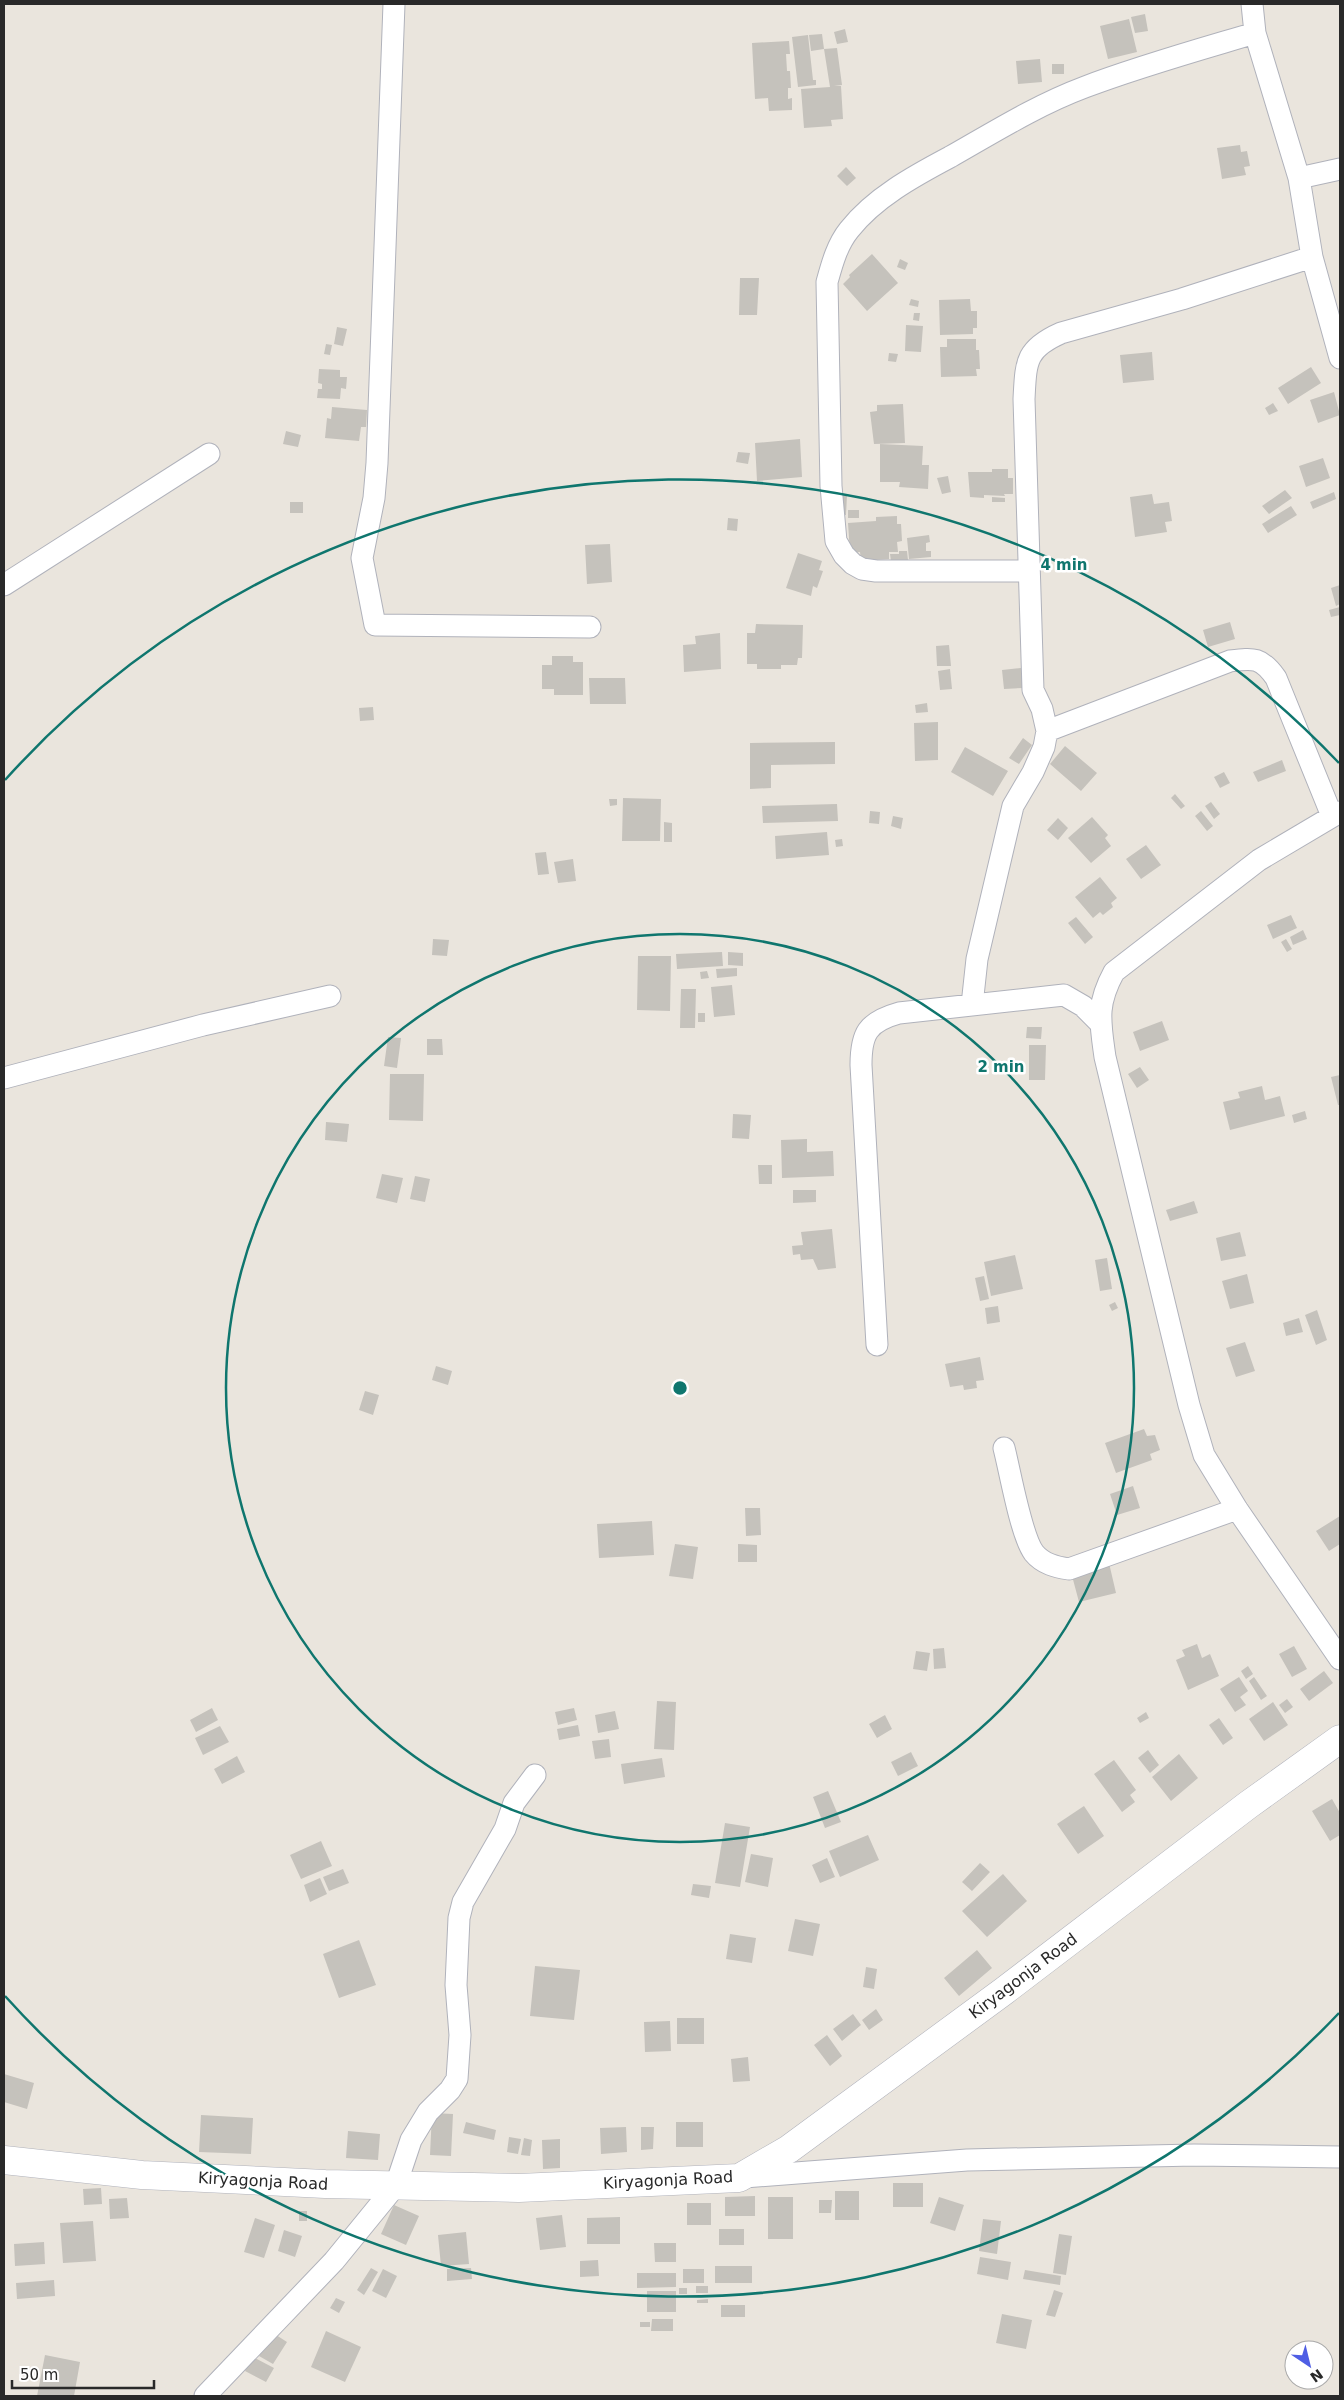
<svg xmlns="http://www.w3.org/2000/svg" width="1344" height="2400" font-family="'DejaVu Sans',sans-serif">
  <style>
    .building { fill: #c5c2bc }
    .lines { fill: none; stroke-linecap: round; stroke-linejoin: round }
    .street-casing { stroke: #b0b2bb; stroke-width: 23 }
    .secondary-casing { stroke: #b0b2bb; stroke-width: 29 }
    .street { stroke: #fff; stroke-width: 21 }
    .secondary { stroke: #fff; stroke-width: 28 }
    .ring { fill: none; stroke: #0f766e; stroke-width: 2.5 }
    .labels { text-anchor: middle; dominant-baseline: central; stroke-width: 5; stroke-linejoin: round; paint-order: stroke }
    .street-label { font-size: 16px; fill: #292929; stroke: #fff }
    .centre { fill: #0f766e; stroke: #fff; stroke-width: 2.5 }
    .ring-label { font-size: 15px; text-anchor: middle; font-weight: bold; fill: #0f766e; stroke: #fff; stroke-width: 5; stroke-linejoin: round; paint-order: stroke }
  </style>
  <rect width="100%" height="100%" fill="#eae5dd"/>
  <path class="building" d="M1145,14L1148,31L1135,33L1131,17Z
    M1129,19L1137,52L1108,59L1100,26Z
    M845,29L848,42L837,44L834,32Z
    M822,34L824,49L811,51L809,35Z
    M808,35L813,80H816V85L798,87L792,37Z
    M789,41L790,54H786L787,71H790L791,88H788V99L792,98V110L769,111L768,98L755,99L752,43Z
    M837,48L842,85L834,86H841L843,119L831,120L832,126L804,128L801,89L830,87L824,49Z
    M1040,59L1042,82L1018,84L1016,61Z
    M1052,64H1064V74H1052Z
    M1240,145L1241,152L1247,151L1250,166L1244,167L1246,175L1222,179L1217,148Z
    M846,167L856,178L847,186L837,176Z
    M872,254L898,283L867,311L843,284L850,277L849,275Z
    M900,259L908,263L905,270L897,267Z
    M740,278H759L757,315H739Z
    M911,299L919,301L918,307L909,305Z
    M970,299L971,311H977V328H973V334L940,335L939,300Z
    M914,313H920L919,321L913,320Z
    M906,325L923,326L921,352L905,351Z
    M337,327L347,329L343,346L334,344Z
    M947,339H976V350H979L980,369H976L977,376L941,377L940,347H947Z
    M326,344L332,345L330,355L324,354Z
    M1152,352L1154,380L1123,383L1120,355Z
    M889,353L898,354L896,362L888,361Z
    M1311,367L1321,383L1288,404L1278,388Z
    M319,369L340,370V377H347L346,389L341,388L340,399L317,398L318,389H322V384L318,383Z
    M1334,392L1340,415L1318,423L1310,400Z
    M1273,403L1278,411L1269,415L1265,408Z
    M903,404L905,443L874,444L870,412L877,411V405Z
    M332,407L367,410L366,427H361L359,441L325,438L327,418L331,419Z
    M286,431L301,435L298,447L283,444Z
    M800,439L802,477L757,481L755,443Z
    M880,444L923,446L922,465H929L928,489L899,487L900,482H880Z
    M738,452L750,453L748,464L736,462Z
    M1323,458L1330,478L1306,487L1299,466Z
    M992,469H1008V478H1013V494H1004L1005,496L984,495V498L970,497L968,472H992Z
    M948,476L951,492L942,494L937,478Z
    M1285,490L1292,498L1269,514L1262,506Z
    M1334,492L1336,499L1313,509L1310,502Z
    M1152,494L1154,504L1169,502L1172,521L1165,522L1167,532L1135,537L1130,497Z
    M839,495H847L846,515L836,516Z
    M992,497L1005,498V502H992Z
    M290,502H303V513H290Z
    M1291,506L1297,515L1268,533L1262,524Z
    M848,510H859V518H848Z
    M897,516V524H901L902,541L897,542L898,552H889V559L861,561L860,552L850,553L848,523L876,521V517Z
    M728,518L738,519L737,531L727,530Z
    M929,535L930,542L926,543V551H931V557L909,559L907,538Z
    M610,544L612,582L587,584L585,545Z
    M899,551H907L908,560L891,561L890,554H899Z
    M798,553L822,561L819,570L823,571L817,588L813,586L811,596L786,588Z
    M1340,585V604L1336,606L1331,588Z
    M1340,607V615L1331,617L1329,610Z
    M1230,622L1235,639L1208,647L1203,630Z
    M756,624L803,625L802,658H798L797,665H781V669H757V664H747V633H755Z
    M720,633L721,669L684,672L683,645L696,644L695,636Z
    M949,645L951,666H937L936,646Z
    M552,656H573V662H583V695H554V689H542V665H552Z
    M1021,668L1023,688L1004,689L1002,670Z
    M950,669L952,689L940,690L938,671Z
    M589,678H625L626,704H590Z
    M927,703L928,712L916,713L915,705Z
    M373,707L374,720L360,721L359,708Z
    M938,722V760L915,761L914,723Z
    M1023,738L1032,745L1019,764L1009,758Z
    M835,742V764L771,765V788L750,789V743Z
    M1065,746L1097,773L1081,791L1050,764Z
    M965,747L1008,771L993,796L951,772Z
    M1282,760L1286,771L1258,782L1253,772Z
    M1224,772L1230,783L1220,788L1214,777Z
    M1175,794L1185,806L1181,809L1171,798Z
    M623,798L661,799L660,841H622Z
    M609,799H617V805L610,806Z
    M1211,802L1220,814L1214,819L1205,806Z
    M837,804L838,821L763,823L762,806Z
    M870,811L880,812L879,824L869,823Z
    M1201,811L1213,826L1207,831L1195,816Z
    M893,816L903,818L901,829L891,826Z
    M1092,817L1108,835L1105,838L1111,846L1091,863L1068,838Z
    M1058,818L1068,828L1058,840L1047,830Z
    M664,822L672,823V842H664Z
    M827,832L829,855L776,859L775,836Z
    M842,839L843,846L836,847L835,840Z
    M1146,845L1161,865L1141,879L1126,859Z
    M546,852L549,874L538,875L535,853Z
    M573,859L576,881L558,883L554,862Z
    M1100,877L1117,898L1111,903L1113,907L1103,915L1100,912L1093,918L1075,897Z
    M1291,915L1297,928L1273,939L1267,925Z
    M1076,917L1093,937L1085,944L1068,923Z
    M1303,930L1307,939L1293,945L1290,937Z
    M433,939L449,940L447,956L432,955Z
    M1286,939L1292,949L1287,952L1281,942Z
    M722,952L723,966L677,969L676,954Z
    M728,952L743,953V966L728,965Z
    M638,956H671L670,1011L637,1010Z
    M737,968V976L717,978L716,969Z
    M707,971L709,978L701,979L700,972Z
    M732,985L735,1015L714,1017L711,987Z
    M681,989H696L695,1028H680Z
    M698,1013H705V1022H698Z
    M1162,1021L1169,1040L1140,1051L1133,1032Z
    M1027,1027H1042L1041,1039L1026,1038Z
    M388,1037L401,1038L397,1068L384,1066Z
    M427,1039H442L443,1055H427Z
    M1029,1045H1046L1045,1080H1029Z
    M1140,1067L1149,1080L1137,1088L1128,1074Z
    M390,1074H424L423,1121L389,1120Z
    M1340,1075V1105H1338L1331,1077Z
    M1262,1086L1265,1100L1280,1096L1285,1116L1230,1130L1223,1102L1240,1098L1238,1092Z
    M1305,1111L1307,1119L1294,1123L1292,1115Z
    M733,1114L751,1115L749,1139L732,1138Z
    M326,1122L349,1124L347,1142L325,1140Z
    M807,1139V1152L833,1151L834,1176L782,1178L781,1140Z
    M758,1165H772V1184H759Z
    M382,1174L403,1178L397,1203L376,1198Z
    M415,1176L430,1179L425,1202L410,1199Z
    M793,1190H816V1202L793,1203Z
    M1194,1201L1198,1213L1170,1221L1166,1210Z
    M832,1229L836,1268L818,1270L813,1259L801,1260L800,1254L793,1255L792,1246L803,1245L801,1232Z
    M1240,1232L1246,1256L1221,1261L1216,1238Z
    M1015,1255L1023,1289L991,1296L984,1262Z
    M1107,1258L1112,1289L1100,1291L1095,1260Z
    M1247,1274L1254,1303L1230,1309L1222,1281Z
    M984,1276L989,1299L980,1301L975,1278Z
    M1115,1302L1118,1308L1112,1311L1109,1305Z
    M998,1306L1000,1322L987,1324L985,1308Z
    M1317,1310L1327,1340L1316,1345L1305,1315Z
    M1299,1318L1303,1332L1286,1336L1283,1323Z
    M1245,1342L1255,1371L1236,1377L1226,1348Z
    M980,1357L984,1380L976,1381L977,1388L964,1390L963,1385L950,1387L945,1364Z
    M436,1366L452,1371L448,1385L432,1380Z
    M365,1391L379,1395L373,1415L359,1410Z
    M1144,1429L1147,1436L1155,1435L1160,1450L1150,1454L1152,1460L1116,1473L1105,1443Z
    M1133,1486L1140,1508L1117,1515L1110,1494Z
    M745,1508H760L761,1535L746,1536Z
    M1340,1516V1544L1329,1551L1316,1531Z
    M652,1521L654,1555L599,1558L597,1524Z
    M675,1544L698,1547L693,1579L669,1576Z
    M738,1544L757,1545V1562H738Z
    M1109,1563L1116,1593L1079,1602L1071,1572Z
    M1197,1644L1202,1658L1210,1654L1219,1676L1188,1690L1176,1660L1185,1656L1182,1650Z
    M1294,1646L1307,1669L1292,1677L1279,1654Z
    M944,1648L946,1668L934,1669L933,1649Z
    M916,1651L930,1653L927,1671L913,1669Z
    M1248,1666L1253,1674L1246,1679L1241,1671Z
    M1324,1671L1333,1683L1309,1701L1300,1689Z
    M1239,1677L1248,1691L1240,1697L1246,1705L1235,1712L1220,1689Z
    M1254,1677L1267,1696L1261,1700L1249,1681Z
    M1287,1699L1293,1707L1285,1713L1279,1705Z
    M657,1701L676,1702L674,1750L654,1749Z
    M1273,1702L1288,1725L1264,1741L1249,1719Z
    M212,1708L218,1720L196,1732L190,1720Z
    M574,1708L577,1720L558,1725L555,1712Z
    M615,1711L619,1729L598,1733L595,1715Z
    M1146,1712L1149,1718L1140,1723L1137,1718Z
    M885,1715L892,1729L877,1738L869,1724Z
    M1219,1718L1233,1738L1223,1745L1209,1725Z
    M578,1725L580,1736L559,1740L557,1729Z
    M220,1726L229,1742L203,1755L195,1738Z
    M609,1739L611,1757L595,1759L592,1741Z
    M1148,1750L1159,1765L1150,1773L1138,1758Z
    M911,1752L918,1766L898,1776L891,1762Z
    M1179,1754L1198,1778L1171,1801L1152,1777Z
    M237,1756L245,1772L222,1784L214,1769Z
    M662,1758L665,1777L624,1784L621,1764Z
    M1114,1760L1136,1790L1130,1795L1135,1802L1122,1812L1094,1774Z
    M828,1791L841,1822L825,1828L813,1797Z
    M1332,1799L1340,1813V1835L1330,1841L1312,1811Z
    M1084,1806L1104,1836L1078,1854L1057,1824Z
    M725,1823L750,1827L740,1887L715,1883Z
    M868,1835L879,1860L840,1877L829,1851Z
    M321,1841L332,1866L301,1879L290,1855Z
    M751,1854L773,1858L768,1887L745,1882Z
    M827,1858L835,1877L820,1883L812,1865Z
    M980,1863L990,1872L972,1891L962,1882Z
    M343,1869L349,1883L329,1891L323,1877Z
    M1003,1874L1027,1901L987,1937L962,1911Z
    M320,1878L327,1894L310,1902L304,1885Z
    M693,1884L711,1886L709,1898L691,1895Z
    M795,1919L820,1924L813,1956L788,1951Z
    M730,1934L756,1938L752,1963L726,1959Z
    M359,1940L376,1985L339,1998L323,1954Z
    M977,1950L992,1968L959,1996L944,1978Z
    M535,1966L580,1970L574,2020L530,2016Z
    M866,1967L877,1969L874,1989L863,1987Z
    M876,2009L883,2020L869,2030L862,2020Z
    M853,2014L861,2025L842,2041L833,2029Z
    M677,2018H704V2044H677Z
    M670,2021L671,2051L645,2052L644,2022Z
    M827,2035L842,2056L830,2066L814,2045Z
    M748,2057L750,2081L733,2082L731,2059Z
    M4,2074L34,2083L27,2109L4,2102Z
    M432,2113L453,2114L451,2156L430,2155Z
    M201,2115L253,2118L251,2154L199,2152Z
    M466,2122L496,2130L494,2140L463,2133Z
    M676,2122H703V2147H676Z
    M626,2127L627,2152L601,2154L600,2128Z
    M641,2127H654L653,2149L641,2150Z
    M348,2131L380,2134L378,2160L346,2158Z
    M509,2137L521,2139L518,2154L507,2152Z
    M524,2138L532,2140L530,2156L521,2155Z
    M560,2139V2168L543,2169L542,2140Z
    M893,2183H923V2207H893Z
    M101,2188L102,2204L84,2205L83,2189Z
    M835,2191H859V2220H835Z
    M755,2196V2216H725V2197Z
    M768,2197H793V2239H768Z
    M939,2197L964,2205L955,2231L930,2223Z
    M127,2198L129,2218L110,2219L109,2199Z
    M819,2200H832L831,2213H819Z
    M687,2203H711V2225H687Z
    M394,2205L419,2216L406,2245L381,2234Z
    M299,2211H307V2221H299Z
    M562,2215L566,2247L540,2250L536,2218Z
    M620,2217V2244H587V2218Z
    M255,2218L275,2225L264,2258L244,2252Z
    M983,2219L1001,2221L997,2254L979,2251Z
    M93,2221L96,2261L63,2263L60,2223Z
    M719,2229H744V2245H719Z
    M284,2230L302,2236L295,2257L278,2251Z
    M466,2232L469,2264L441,2266L438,2235Z
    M1059,2234L1072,2236L1066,2275L1053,2273Z
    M44,2242L45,2264L15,2266L14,2244Z
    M654,2243H676V2262H655Z
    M980,2257L1011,2262L1008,2280L977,2274Z
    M598,2260L599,2276L580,2277V2261Z
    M715,2266H752V2283H715Z
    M371,2268L378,2272L364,2295L357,2290Z
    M471,2268L472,2279L447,2281V2269Z
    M383,2269L397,2276L386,2298L372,2291Z
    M683,2269H704V2283H683Z
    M1025,2270L1061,2276L1060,2285L1023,2279Z
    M637,2273H676V2287L637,2288Z
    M54,2280L55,2296L17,2299L16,2283Z
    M696,2286H708V2293H696Z
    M679,2288H687V2294H679Z
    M1054,2290L1063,2293L1055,2317L1046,2315Z
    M647,2291H676V2312H647Z
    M336,2298L345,2302L339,2313L330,2308Z
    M708,2299V2303H697V2300Z
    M721,2305H745V2317H721Z
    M1002,2314L1032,2320L1026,2349L996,2343Z
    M652,2319H673V2331H651Z
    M640,2322H650V2327H640Z
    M326,2331L361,2347L345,2382L311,2367Z
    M273,2333L287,2342L273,2364L259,2356Z
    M45,2355L80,2362L74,2396H37Z
    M253,2357L274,2368L266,2382L245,2371Z"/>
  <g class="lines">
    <g class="street-casing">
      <path id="street" d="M394,4L377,463L374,498L362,558L375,625L590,627
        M1252,4L1255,33L1299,178L1312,257L1340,358
        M1299,178L1340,169
        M1029,571H876L862,569L853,564L844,555L836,541L831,486L827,282C832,264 837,245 849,230C874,198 914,176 950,157C994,132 1037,105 1085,87C1140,66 1198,50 1255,33
        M4,585L209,454
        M1047,731L1230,661C1254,658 1261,657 1276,678L1332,816
        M1340,812L1259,860L1114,972C1096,1005 1100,1021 1105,1057L1189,1405L1204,1455L1237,1509L1340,1659
        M972,1005L977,959L1013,806L1033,772L1044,747L1047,731L1042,709L1033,690L1024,399C1026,362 1025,349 1061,333L1182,299L1312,257
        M4,1078L203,1025L330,996
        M877,1345L861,1065C861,1034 867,1022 899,1013L1064,995L1083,1006L1100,1023
        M1004,1448C1010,1471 1021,1536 1034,1553C1043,1564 1056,1567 1069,1569L1237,1509
        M744,2177L967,2160L1194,2155L1340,2157
        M205,2396L334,2261L396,2185L411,2140L428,2112L450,2090L457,2079L460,2035L456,1985L459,1918L463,1902L505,1829L514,1803L535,1775"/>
    </g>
    <g class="secondary-casing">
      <path id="secondary" d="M4,2160L142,2175L325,2184L519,2188L739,2178L789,2149L1004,1991L1248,1805L1340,1739"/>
    </g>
    <use href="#street" class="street"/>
    <use href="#secondary" class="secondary"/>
  </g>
  <g class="ring">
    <circle cx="680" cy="1388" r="454"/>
    <path d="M1339 2013A908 908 0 0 1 5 1996M5 780A908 908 0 0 1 1339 763"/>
  </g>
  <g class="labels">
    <g class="street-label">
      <text transform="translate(1023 1976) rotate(-37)">Kiryagonja Road</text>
      <text transform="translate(668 2180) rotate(-3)">Kiryagonja Road</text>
      <text transform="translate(263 2181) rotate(3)">Kiryagonja Road</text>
    </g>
  </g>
  <circle cx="680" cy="1388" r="8" class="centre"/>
  <g class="ring-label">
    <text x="1064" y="570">4 min</text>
    <text x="1001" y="1072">2 min</text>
  </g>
  <rect width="1344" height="2400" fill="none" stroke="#292929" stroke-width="10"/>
  <g transform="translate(1309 2365) rotate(145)"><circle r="24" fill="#ffffff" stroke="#a9a9a9"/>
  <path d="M0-4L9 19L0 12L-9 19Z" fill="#4f5ee4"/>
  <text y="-8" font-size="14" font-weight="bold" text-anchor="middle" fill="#292929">N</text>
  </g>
  <path d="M12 2380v8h142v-8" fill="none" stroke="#292929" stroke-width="2.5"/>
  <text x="20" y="2380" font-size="15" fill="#292929" stroke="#ffffff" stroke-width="4" paint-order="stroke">50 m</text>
</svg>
